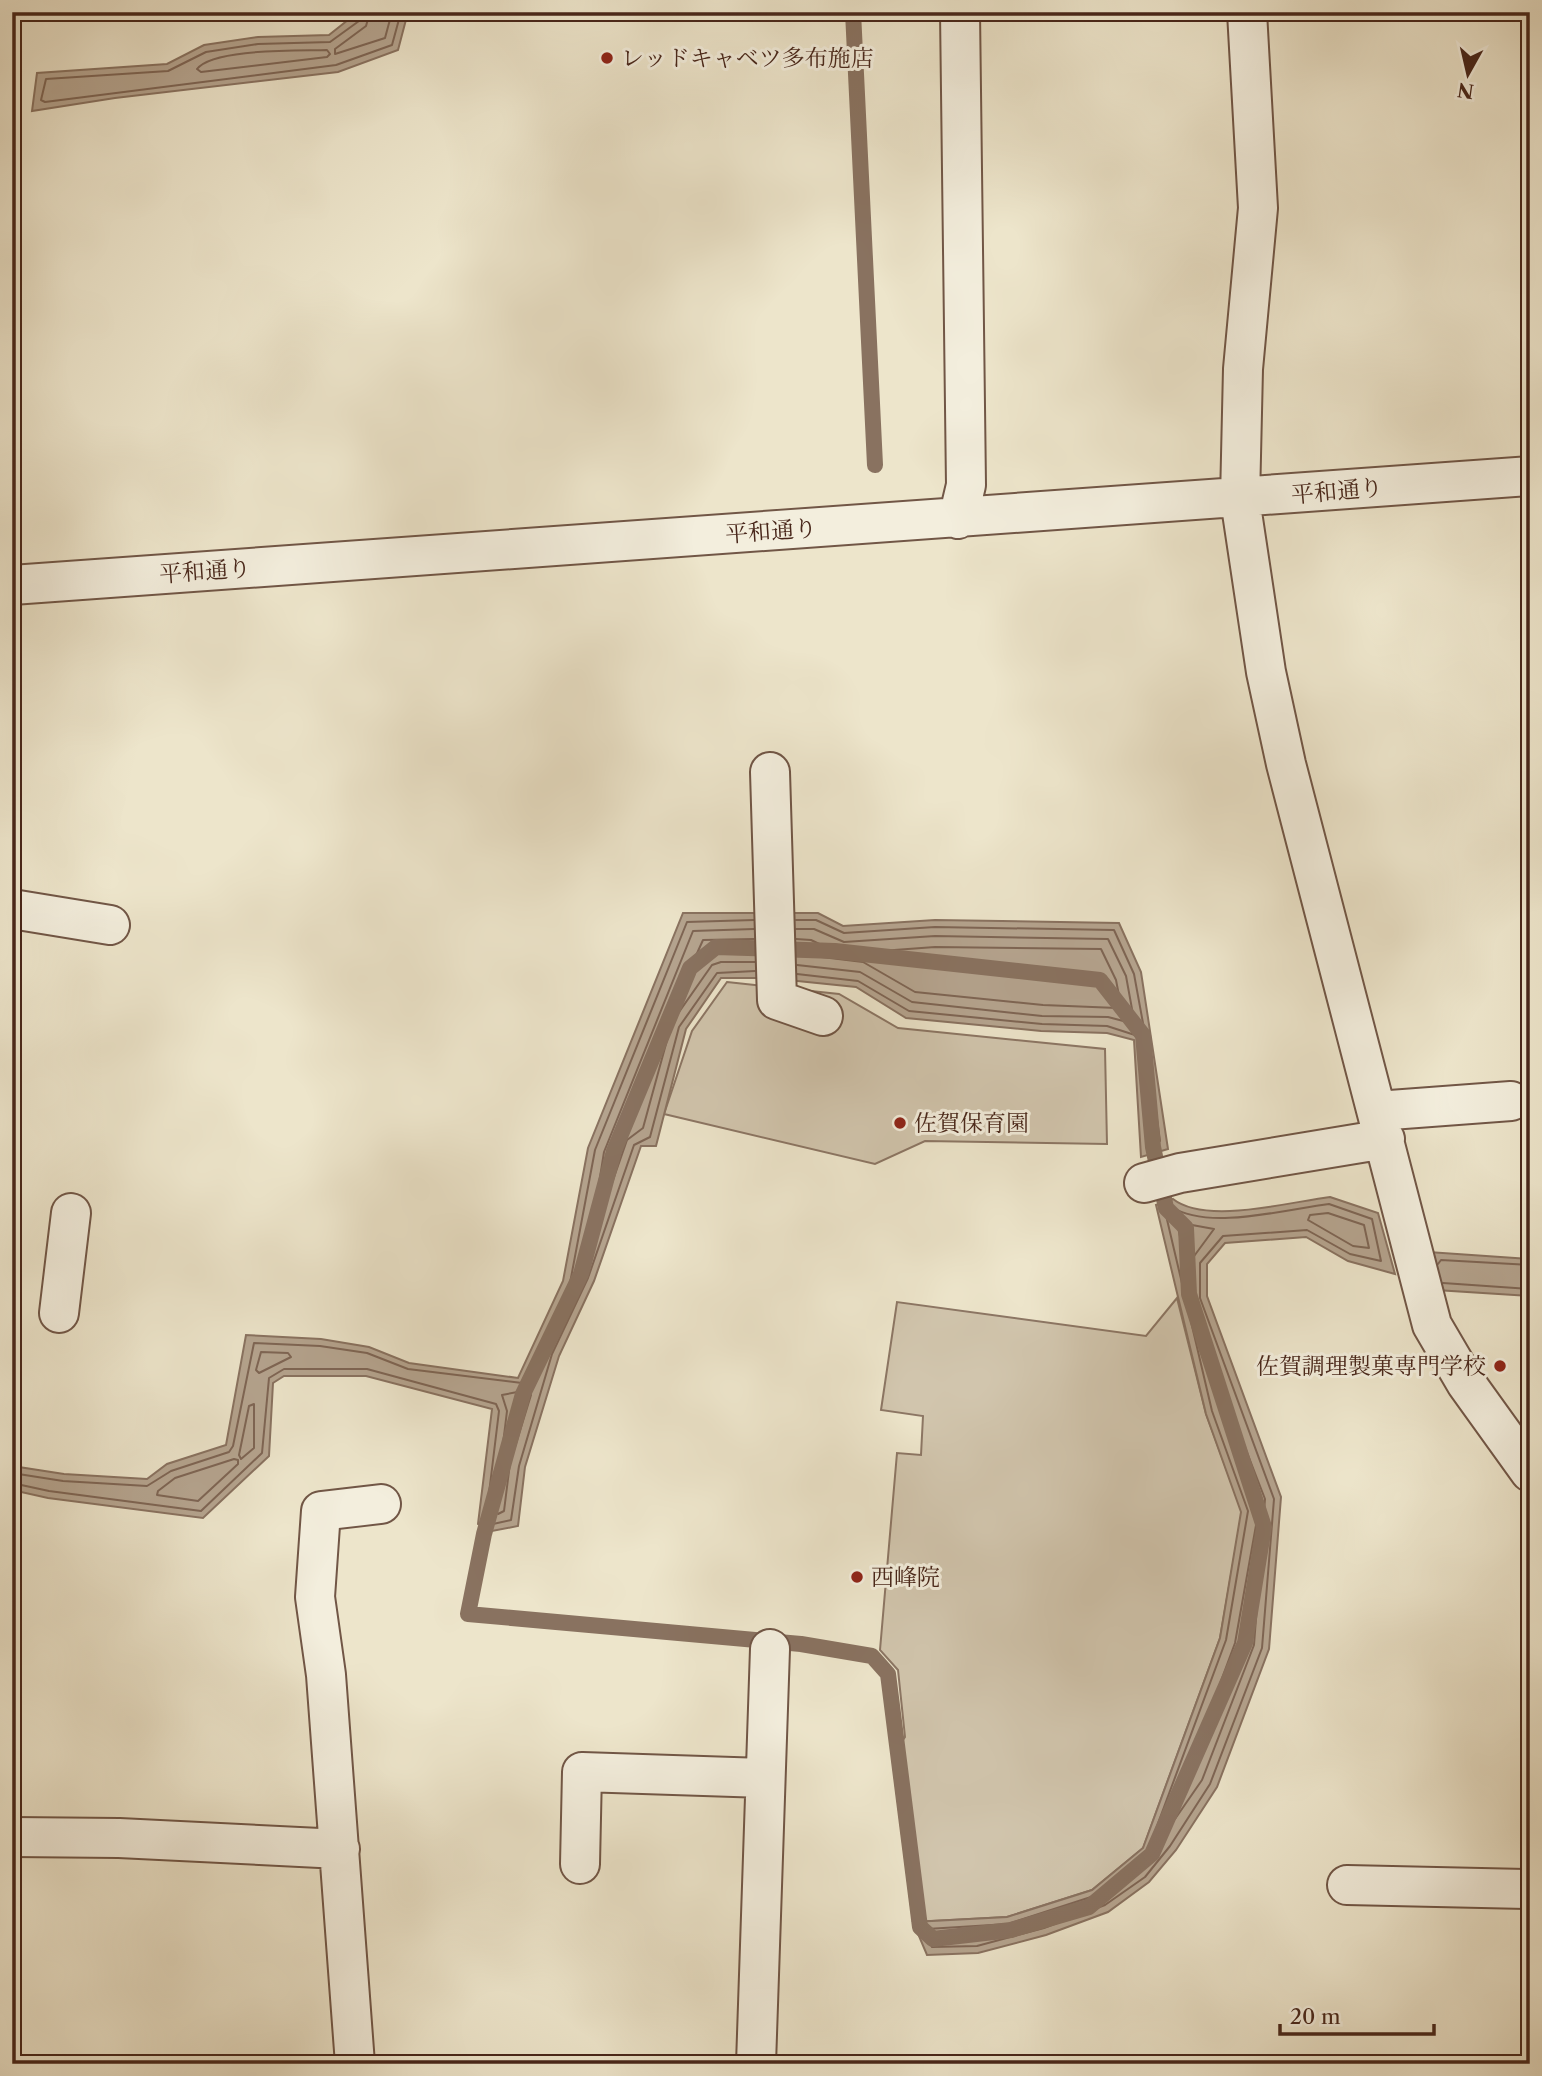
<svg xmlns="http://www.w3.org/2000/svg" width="1542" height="2076" font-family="'Libre Caslon Text','Noto Serif JP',serif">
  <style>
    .green { fill: #d1c5ad; stroke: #8c7664; stroke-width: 2 }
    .water { fill: #b5a48f; stroke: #897260; stroke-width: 2 }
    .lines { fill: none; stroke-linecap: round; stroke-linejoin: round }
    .shore { stroke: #7e6554; stroke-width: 2 }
    .stream { stroke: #897260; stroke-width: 16 }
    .minor-casing { stroke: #715646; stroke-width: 42 }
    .minor { stroke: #f3eedd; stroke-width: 38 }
    .poi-dot { fill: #8f2418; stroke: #f3eedd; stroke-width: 2.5 }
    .labels { text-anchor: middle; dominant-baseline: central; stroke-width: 6; stroke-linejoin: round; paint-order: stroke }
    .poi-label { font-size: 23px; fill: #48261a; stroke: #f3eedd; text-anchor: start }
    .street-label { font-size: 23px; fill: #48261a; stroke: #f3eedd }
  </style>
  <rect width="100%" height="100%" fill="#ede5cb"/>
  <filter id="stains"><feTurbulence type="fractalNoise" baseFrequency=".00286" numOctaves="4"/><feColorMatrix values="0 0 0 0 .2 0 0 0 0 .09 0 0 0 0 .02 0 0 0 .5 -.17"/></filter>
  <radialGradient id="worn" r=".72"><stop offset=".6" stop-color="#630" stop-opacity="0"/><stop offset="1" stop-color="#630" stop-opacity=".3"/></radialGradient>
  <path class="green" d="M727,982L839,994L898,1028L1105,1049L1107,1144L925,1141L875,1164L664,1114L692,1031Z
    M1177,1298L1206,1414L1242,1512L1220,1638L1143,1848L1092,1890L1007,1917L913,1922L892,1756L905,1737L898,1670L880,1650L897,1453L921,1455L923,1416L881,1410L897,1302L1146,1336Z"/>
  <path class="water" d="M358,12H408L398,50L338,72L115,98L32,111L37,73L167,64L204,45L258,37L329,35Z
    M683,913H818L843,926L935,920L1119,923L1141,972L1168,1149L1141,1157L1134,1040L1107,1033L1041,1031L906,1018L856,987L768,978H721L686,1029L656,1146H641L594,1281L559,1356L525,1467L518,1526L492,1531L478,1524L492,1409L366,1376H284L273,1383L269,1456L203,1518L48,1498L12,1490V1466L64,1474L147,1479L167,1464L226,1445L246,1335L321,1339L369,1347L409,1363L518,1378L563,1281L588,1148Z
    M1330,1197L1378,1213L1395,1274L1348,1261L1306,1237L1225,1243L1207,1264V1296L1281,1497L1269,1649L1217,1787L1176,1850L1149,1882L1108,1912L1046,1935L978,1953L927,1955L913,1922L1007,1917L1092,1890L1143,1848L1220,1638L1241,1512L1206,1414L1156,1205L1173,1199C1206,1225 1289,1202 1330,1197Z
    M1428,1252L1530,1259V1296L1436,1290Z"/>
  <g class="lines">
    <path class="shore" d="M361,12L359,21L330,42L258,44L206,52L168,71L46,79L41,100L45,102L336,65L392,45L401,12
      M370,12L366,26L335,49V54L385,38L392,12
      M327,50L330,54L327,57L201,72L197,69C213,48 300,51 327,50Z
      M796,920H816L844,933L935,927L1114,930L1134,974L1145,1034L1141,1037L1107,1026L1042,1024L909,1011L858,981L797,974
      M754,929L693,931L604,1152L592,1228L597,1226L627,1140L643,1128L672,1022L712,965L721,962H755
      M796,929H814L844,942L935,936L1108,939L1126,976L1134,1020L1131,1023L1108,1017L1042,1016L912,1002L860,972L797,965
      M754,939L703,940L694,960L699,963L715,952L754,951
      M796,939L811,940L840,954L935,947L1101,949L1116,980L1121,1006L1117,1008L1043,1005L915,992L863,962L797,954
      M1146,1057L1149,1060L1160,1141L1151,1147L1147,1144L1142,1060Z
      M1329,1204L1372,1219L1381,1261L1350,1254L1307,1230L1223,1236L1200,1263V1298L1274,1499L1262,1648L1210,1784L1170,1846L1145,1877L1105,1905L1044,1928L977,1946L932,1947L925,1933L927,1929L1008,1924L1094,1896L1147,1853L1226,1640L1248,1511L1212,1411L1165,1211L1172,1207C1208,1231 1287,1209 1329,1204Z
      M1328,1213L1364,1225L1369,1248L1353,1246L1308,1220L1310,1215Z
      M1181,1223L1214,1229L1189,1263L1185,1261L1178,1227Z
      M1438,1264L1441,1260L1530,1265
      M1443,1283L1530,1289
      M261,1352L288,1353L291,1357L259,1373L256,1370Z
      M1217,1375L1265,1499L1254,1645L1202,1780L1175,1819L1172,1814L1235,1643L1258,1514L1213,1379Z
      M528,1390L531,1395L510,1463L504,1511L498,1514L495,1510L507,1411L502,1395Z
      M254,1404V1448L241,1459L239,1455L249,1406Z
      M234,1459L238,1460V1464L198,1501L157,1495L158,1491L175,1478Z
      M12,1473L63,1481L147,1486L171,1471L229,1452L233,1446L254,1343L320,1346L367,1353L408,1369L522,1383L570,1283L595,1150L687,922L754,920
      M12,1483L49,1491L201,1511L262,1453L269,1378L284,1369H367L496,1404L499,1411L486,1518L493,1524L511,1520L519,1466L552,1354L588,1278L634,1145L650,1137L679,1027L717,973L755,971"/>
    <path class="stream" d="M853,12L875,465
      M716,947L835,951L1100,980L1143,1035L1153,1147L1166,1208L1186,1228L1189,1294L1264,1527L1245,1643L1152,1854L1089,1907L1011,1930L933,1939L920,1927L888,1674L872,1656L801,1644L468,1614L484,1534L523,1394L581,1274L614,1151L690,968Z"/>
    <g class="minor-casing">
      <path id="minor" d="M1247,12L1258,208L1243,369L1240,499L1266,672L1286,764L1432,1325L1466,1383L1530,1472
        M958,519L966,485L960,12
        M12,585L1530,476
        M770,772L777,1000L823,1016
        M12,909L110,925
        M1377,1111L1511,1101
        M1144,1183L1180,1173L1385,1139
        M59,1313L71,1213
        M12,1837L119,1838L340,1849
        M580,1864L582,1772L765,1778
        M1347,1885L1530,1889
        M355,2064L326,1675L315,1597L321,1511L381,1504
        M756,2064L770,1649"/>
    </g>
    <use href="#minor" class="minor"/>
  </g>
  <g class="poi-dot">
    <circle cx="607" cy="58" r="7"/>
    <circle cx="900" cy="1123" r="7"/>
    <circle cx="1500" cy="1366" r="7"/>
    <circle cx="857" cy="1577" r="7"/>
  </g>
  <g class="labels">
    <g class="poi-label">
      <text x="621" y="58">レッドキャベツ多布施店</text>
      <text x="914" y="1123">佐賀保育園</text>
      <text x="1486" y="1366" text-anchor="end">佐賀調理製菓専門学校</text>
      <text x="871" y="1577">西峰院</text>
    </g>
    <g class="street-label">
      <text transform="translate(1337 491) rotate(-5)">平和通り</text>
      <text transform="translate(771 531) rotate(-4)">平和通り</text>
      <text transform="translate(205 571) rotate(-4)">平和通り</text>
    </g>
  </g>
  <rect width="1542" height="2076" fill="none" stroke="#ede5cb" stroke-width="42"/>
  <rect x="14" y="14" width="1514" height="2048" fill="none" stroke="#48261a" stroke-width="3.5"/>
  <rect x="21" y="21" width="1500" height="2034" fill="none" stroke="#48261a" stroke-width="2"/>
  <g transform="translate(1468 74) rotate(188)" stroke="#f3eedd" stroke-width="5" paint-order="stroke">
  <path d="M0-5L12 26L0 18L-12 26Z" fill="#48261a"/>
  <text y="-10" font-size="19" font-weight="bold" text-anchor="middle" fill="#48261a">N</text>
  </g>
  <path d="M1280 2024v10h154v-10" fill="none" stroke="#48261a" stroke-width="3.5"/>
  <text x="1290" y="2024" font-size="21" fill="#48261a" stroke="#f3eedd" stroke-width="5" paint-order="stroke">20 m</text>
  <rect width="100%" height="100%" filter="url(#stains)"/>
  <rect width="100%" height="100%" fill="url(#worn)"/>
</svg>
